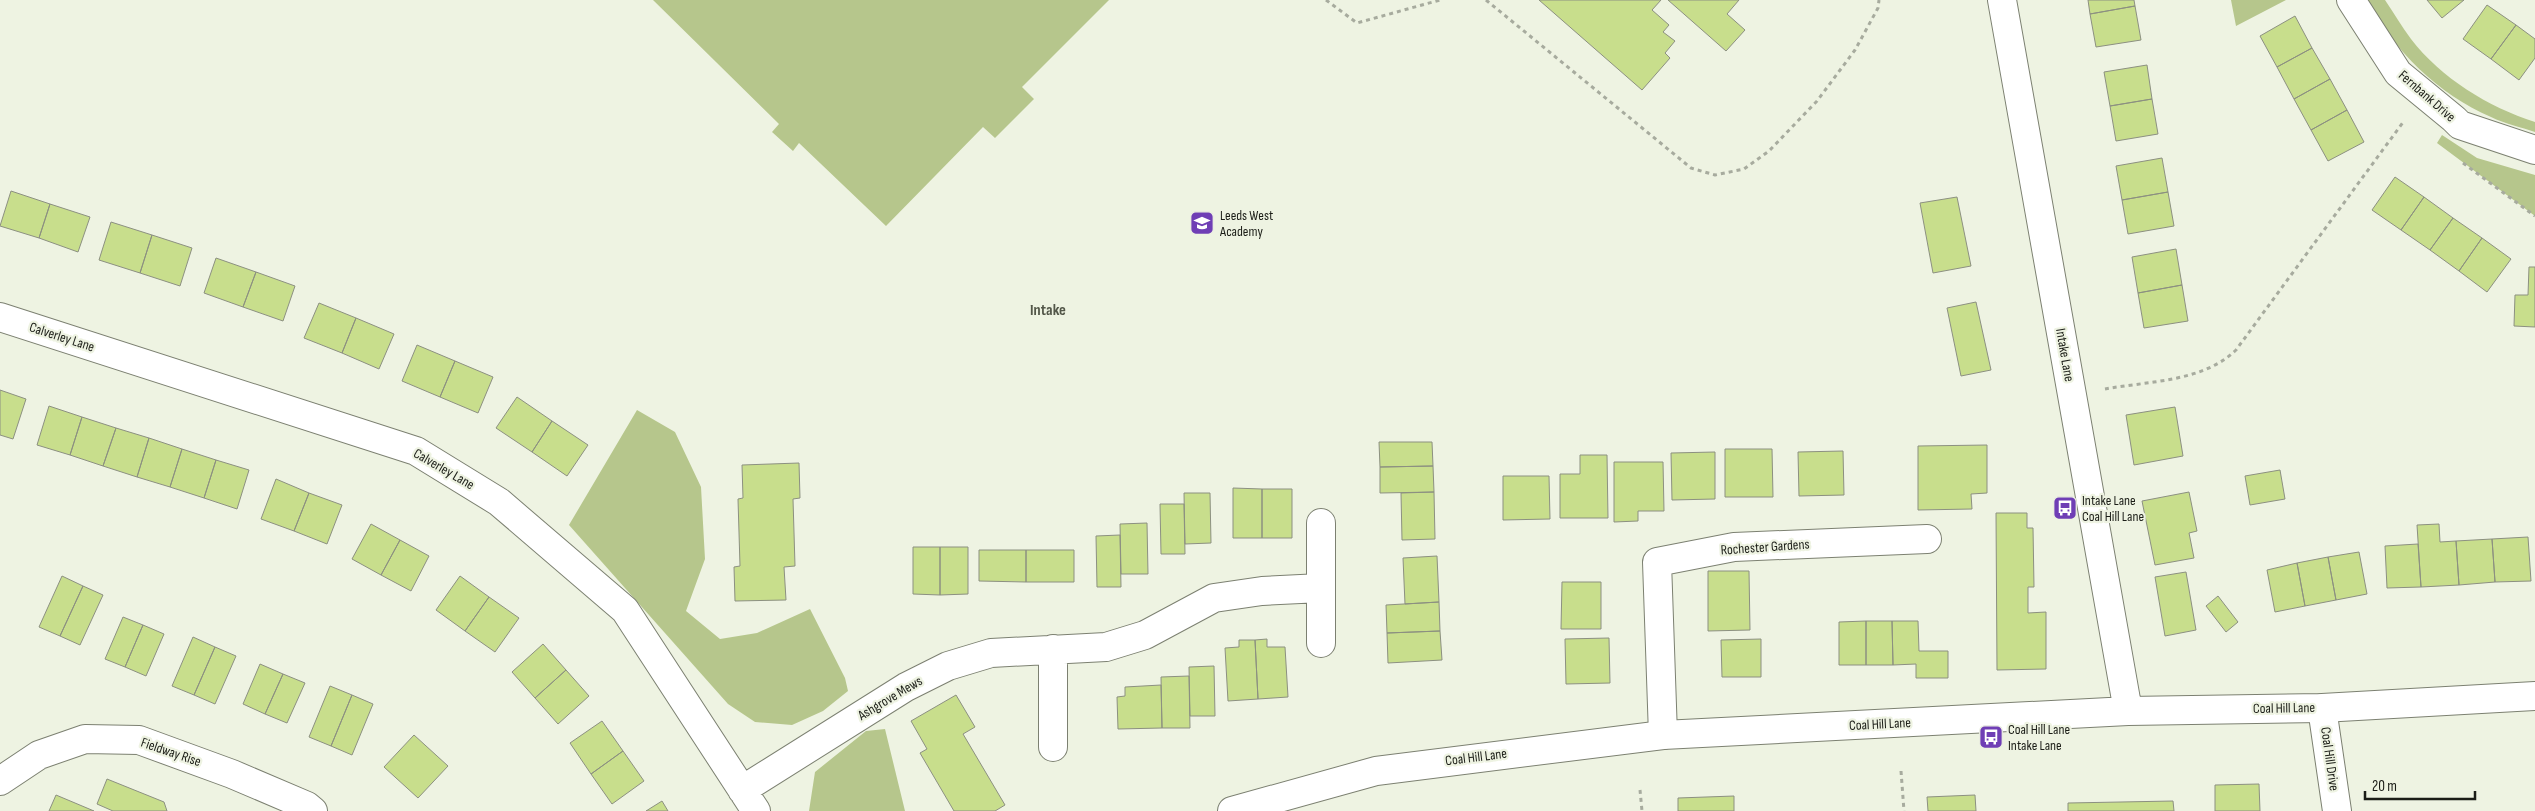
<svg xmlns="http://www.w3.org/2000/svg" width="2535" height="811" font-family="'Sofia Sans Condensed',sans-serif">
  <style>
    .green { fill: #b6c68c }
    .building { fill: #c8de8c; stroke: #8c9081 }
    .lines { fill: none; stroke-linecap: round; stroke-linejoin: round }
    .minor-casing { stroke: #7c8071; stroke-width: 30 }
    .tertiary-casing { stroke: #7c8071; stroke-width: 30 }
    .path { stroke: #a7ab9e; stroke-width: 3; stroke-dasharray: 4 4; stroke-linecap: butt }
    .minor { stroke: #fff; stroke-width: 28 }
    .tertiary { stroke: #fff; stroke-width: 28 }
    .labels { text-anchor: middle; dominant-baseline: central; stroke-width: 4.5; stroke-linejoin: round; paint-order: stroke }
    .street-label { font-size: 14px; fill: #1b1d17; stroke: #eef3e2 }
    .poi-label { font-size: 14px; fill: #1b1d17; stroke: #eef3e2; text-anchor: start }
    .quarter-label { font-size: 16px; font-weight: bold; fill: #535749; stroke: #eef3e2 }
  </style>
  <rect width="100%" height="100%" fill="#eef3e2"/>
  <path class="green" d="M653,0H1109L1022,87L1034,99L995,138L983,127L886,226L799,143L793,151L772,132L779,124Z
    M2231,0H2286L2236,26Z
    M2367,0H2385C2394,13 2402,27 2411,39C2441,78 2488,107 2535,122V132C2521,127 2505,124 2491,117C2438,94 2394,51 2367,0Z
    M2442,135L2477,158L2535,175V216L2437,143Z
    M637,410L675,432L701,487L705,559L686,611L720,639L757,633L810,609L845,678L848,691L823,711L792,725L755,722L728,704L569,525Z
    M885,729L905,811H809L815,772L866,731Z"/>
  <path class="building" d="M1539,0H1661L1652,10L1669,25L1663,32L1675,41L1665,53L1670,58L1642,90Z
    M1668,0H1739L1727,14L1745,30L1726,51Z
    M2088,0H2134L2135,6L2090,14Z
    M2427,0H2464L2442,18Z
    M2487,5L2516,25L2491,59L2463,39Z
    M2135,6L2141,40L2096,47L2090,14Z
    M2295,16L2312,48L2277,67L2260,36Z
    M2516,25L2535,39V58L2519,80L2491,59Z
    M2312,48L2330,79L2294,99L2277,67Z
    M2147,65L2152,99L2110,106L2104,72Z
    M2330,79L2347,110L2311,130L2294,99Z
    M2152,99L2158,134L2116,141L2110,106Z
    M2347,110L2364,142L2328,161L2311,130Z
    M2162,158L2168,192L2122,200L2116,166Z
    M2395,177L2424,197L2401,230L2372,210Z
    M11,191L50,204L39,238L0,226Z
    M2168,192L2174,226L2128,234L2122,200Z
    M1957,197L1971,266L1933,273L1920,203Z
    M2424,197L2453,218L2430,250L2401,230Z
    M50,204L90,217L78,252L39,238Z
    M2453,218L2482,238L2459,271L2430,250Z
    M111,222L152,235L140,273L99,260Z
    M152,235L192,248L180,286L140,273Z
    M2482,238L2511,259L2487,292L2459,271Z
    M2176,249L2182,285L2138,293L2132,257Z
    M216,258L256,272L243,307L204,293Z
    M2529,267H2535V327L2514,326L2515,295H2528Z
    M256,272L295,286L283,321L243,307Z
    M2182,285L2188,321L2144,328L2138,293Z
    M1976,302L1991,370L1961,376L1947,308Z
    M319,303L356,318L342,353L304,338Z
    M356,318L394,334L379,369L342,353Z
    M417,345L455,361L440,397L402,381Z
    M455,361L493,377L478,413L440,397Z
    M0,390L26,399L13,439L0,435Z
    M517,397L552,421L532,452L496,428Z
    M49,406L82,417L70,455L37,445Z
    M2175,407L2183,456L2134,465L2126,415Z
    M82,417L116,428L103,466L70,455Z
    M552,421L588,445L567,476L532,452Z
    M116,428L149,438L137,477L103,466Z
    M149,438L182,449L170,487L137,477Z
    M1379,442H1432L1433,466L1380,467Z
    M1987,445V493L1971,494L1972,509L1918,510V446Z
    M182,449L216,460L204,498L170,487Z
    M1725,449H1772L1773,497H1725Z
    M1843,451L1844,495L1799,496L1798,452Z
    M1715,452V499L1672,500L1671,453Z
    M1580,455H1607L1608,518H1560V474H1580Z
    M216,460L249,470L237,509L204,498Z
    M1614,462H1663L1664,511H1638V521L1614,522Z
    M799,463L800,498L793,499L795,566L784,567L786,600L735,601L734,567L740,566L738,499L743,498L742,465Z
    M1433,466L1434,492L1380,493V467Z
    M2280,470L2285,499L2250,505L2245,476Z
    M1503,476H1549L1550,519L1503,520Z
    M276,479L309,493L294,531L261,519Z
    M1233,488L1262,489V538H1233Z
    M1262,489H1292V538H1262Z
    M1434,492L1435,539L1402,540L1401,493Z
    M2189,492L2197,531L2189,533L2194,558L2155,565L2142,501Z
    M309,493L342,505L327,544L294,531Z
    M1184,493H1210L1211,543L1185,544Z
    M1160,504H1184L1185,554H1161Z
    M1996,513H2027V528H2033L2034,587H2028V613L2046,612V669L1997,670Z
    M1147,523L1148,574H1121L1120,524Z
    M371,524L400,540L381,575L352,559Z
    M2439,524L2440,542L2456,541L2459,585L2421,587L2417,525Z
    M1120,535L1121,587H1097L1096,536Z
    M2528,537L2531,581L2495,582L2492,539Z
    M2492,539L2495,582L2459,585L2456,541Z
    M400,540L429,556L411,591L381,575Z
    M2418,544L2421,587L2387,588L2385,546Z
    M913,547H940V595L913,594Z
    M940,547H968V594L940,595Z
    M979,550H1026V582L979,581Z
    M1026,550H1074V582H1026Z
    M2359,552L2367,594L2336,600L2328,557Z
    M1437,556L1439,602L1405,604L1403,558Z
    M2328,557L2336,600L2305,606L2297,563Z
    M2297,563L2305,606L2275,612L2267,570Z
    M1708,571H1749L1750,630L1708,631Z
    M2186,572L2196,630L2165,636L2155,577Z
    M62,576L83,586L60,636L39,627Z
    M460,576L489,597L465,631L436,610Z
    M1562,582H1601V629H1561Z
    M83,586L103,595L80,645L60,636Z
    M2218,596L2238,622L2226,632L2206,606Z
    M489,597L519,618L495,652L465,631Z
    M1439,602L1440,631L1387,633L1386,605Z
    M123,617L143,625L125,667L105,659Z
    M1866,621V665H1839V622Z
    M1866,621H1892L1893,665H1866Z
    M1892,621H1918L1919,651H1948V678H1916V664L1893,665Z
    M143,625L164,634L146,676L125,667Z
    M1440,631L1442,660L1388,663L1387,633Z
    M193,637L215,647L194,695L172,686Z
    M1609,638L1610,683L1566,684L1565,639Z
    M1267,639V647H1285L1288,697L1258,699L1255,640Z
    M1761,639V677H1722L1721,640Z
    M1239,640H1255L1258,699L1228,701L1225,648L1239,647Z
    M543,644L566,670L535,698L512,672Z
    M215,647L236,656L215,704L194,695Z
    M260,664L283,674L265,714L243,704Z
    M1214,666L1215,716H1190L1189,667Z
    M566,670L589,696L558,724L535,698Z
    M283,674L305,683L287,723L265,714Z
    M1189,676L1190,728H1162L1161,677Z
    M1161,685L1162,728L1118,729L1117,697L1125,696V687Z
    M330,686L352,695L331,746L309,737Z
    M352,695L373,704L352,755L331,746Z
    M956,695L975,727L963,734L1005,805L995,811H954L920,753L927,749L911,721Z
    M602,721L623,751L591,774L570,743Z
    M414,735L448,766L418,798L384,767Z
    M623,751L644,781L612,804L591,774Z
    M107,779L164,802L167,811H113L97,804Z
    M2259,784L2260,811H2215V785Z
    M56,795L94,811H49Z
    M1975,795L1976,811H1928L1927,797Z
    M1734,796V811H1678V798Z
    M662,801L668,811H646Z
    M2173,801L2174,811H2068V803Z"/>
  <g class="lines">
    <g class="minor-casing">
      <path id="minor" d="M2351,0L2398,73L2454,119L2460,125L2535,150
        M0,317L416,451L499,502L625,610L756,811
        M1321,643V523
        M1053,649V747
        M2322,708L2337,811
        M1663,735L1657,562L1734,547L1927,539
        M0,781L39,755L85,739L139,740L232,774L307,806L313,811
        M742,790L906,687L948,666L991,653L1106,647L1145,635L1214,598L1262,591L1321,588"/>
    </g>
    <g class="tertiary-casing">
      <path id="tertiary" d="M2002,0L2128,711
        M1232,811L1376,771L1663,735L2128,711L2322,708L2535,696"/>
    </g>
    <path class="path" d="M1326,0L1357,23L1440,0
      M1486,0L1691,168L1715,175L1744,169L1769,151L1817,101L1855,50L1878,8L1879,0
      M2463,163L2535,216
      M2105,389C2149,381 2203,382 2236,350L2404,121
      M1901,771L1904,811
      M1640,790L1642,811"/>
    <use href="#minor" class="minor"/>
    <use href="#tertiary" class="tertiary"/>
  </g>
  <defs>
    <g id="school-square" transform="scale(1.25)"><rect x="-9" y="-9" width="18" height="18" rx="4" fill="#6f3eb5" stroke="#eef3e2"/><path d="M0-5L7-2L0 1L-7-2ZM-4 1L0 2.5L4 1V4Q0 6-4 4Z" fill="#fff"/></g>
    <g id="bus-square" transform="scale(1.25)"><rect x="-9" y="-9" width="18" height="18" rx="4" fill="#6f3eb5" stroke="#eef3e2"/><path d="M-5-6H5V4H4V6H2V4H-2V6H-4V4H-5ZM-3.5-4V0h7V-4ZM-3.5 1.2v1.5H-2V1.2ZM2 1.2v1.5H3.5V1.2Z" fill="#fff"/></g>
  </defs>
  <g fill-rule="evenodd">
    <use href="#school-square" x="1202" y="223"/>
    <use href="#bus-square" x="2065" y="508"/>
    <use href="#bus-square" x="1991" y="737"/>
  </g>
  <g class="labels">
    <g class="street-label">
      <text transform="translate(2427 96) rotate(41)">Fernbank Drive</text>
      <text transform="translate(62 337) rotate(18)">Calverley Lane</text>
      <text transform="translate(2065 355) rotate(80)">Intake Lane</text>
      <text transform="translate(444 469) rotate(30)">Calverley Lane</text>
      <text transform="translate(1765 547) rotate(-4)">Rochester Gardens</text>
      <text transform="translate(890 698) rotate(-31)">Ashgrove Mews</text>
      <text transform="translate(2284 708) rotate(-1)">Coal Hill Lane</text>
      <text transform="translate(1880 724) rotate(-3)">Coal Hill Lane</text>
      <text transform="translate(171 752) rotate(19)">Fieldway Rise</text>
      <text transform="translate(1476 757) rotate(-7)">Coal Hill Lane</text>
      <text transform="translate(2330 759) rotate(82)">Coal Hill Drive</text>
    </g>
    <g class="poi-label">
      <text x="1220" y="215">Leeds West<tspan x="1220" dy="16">Academy</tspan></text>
      <text x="2082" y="500">Intake Lane<tspan x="2082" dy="16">Coal Hill Lane</tspan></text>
      <text x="2008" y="729">Coal Hill Lane<tspan x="2008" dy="16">Intake Lane</tspan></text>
    </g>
    <g class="quarter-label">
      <text x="1048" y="310">Intake</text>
    </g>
  </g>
  <path d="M2365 791v8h110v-8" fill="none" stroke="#1b1d17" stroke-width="2.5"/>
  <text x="2372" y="791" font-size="15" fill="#1b1d17" stroke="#eef3e2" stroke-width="4" paint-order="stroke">20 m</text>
</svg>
